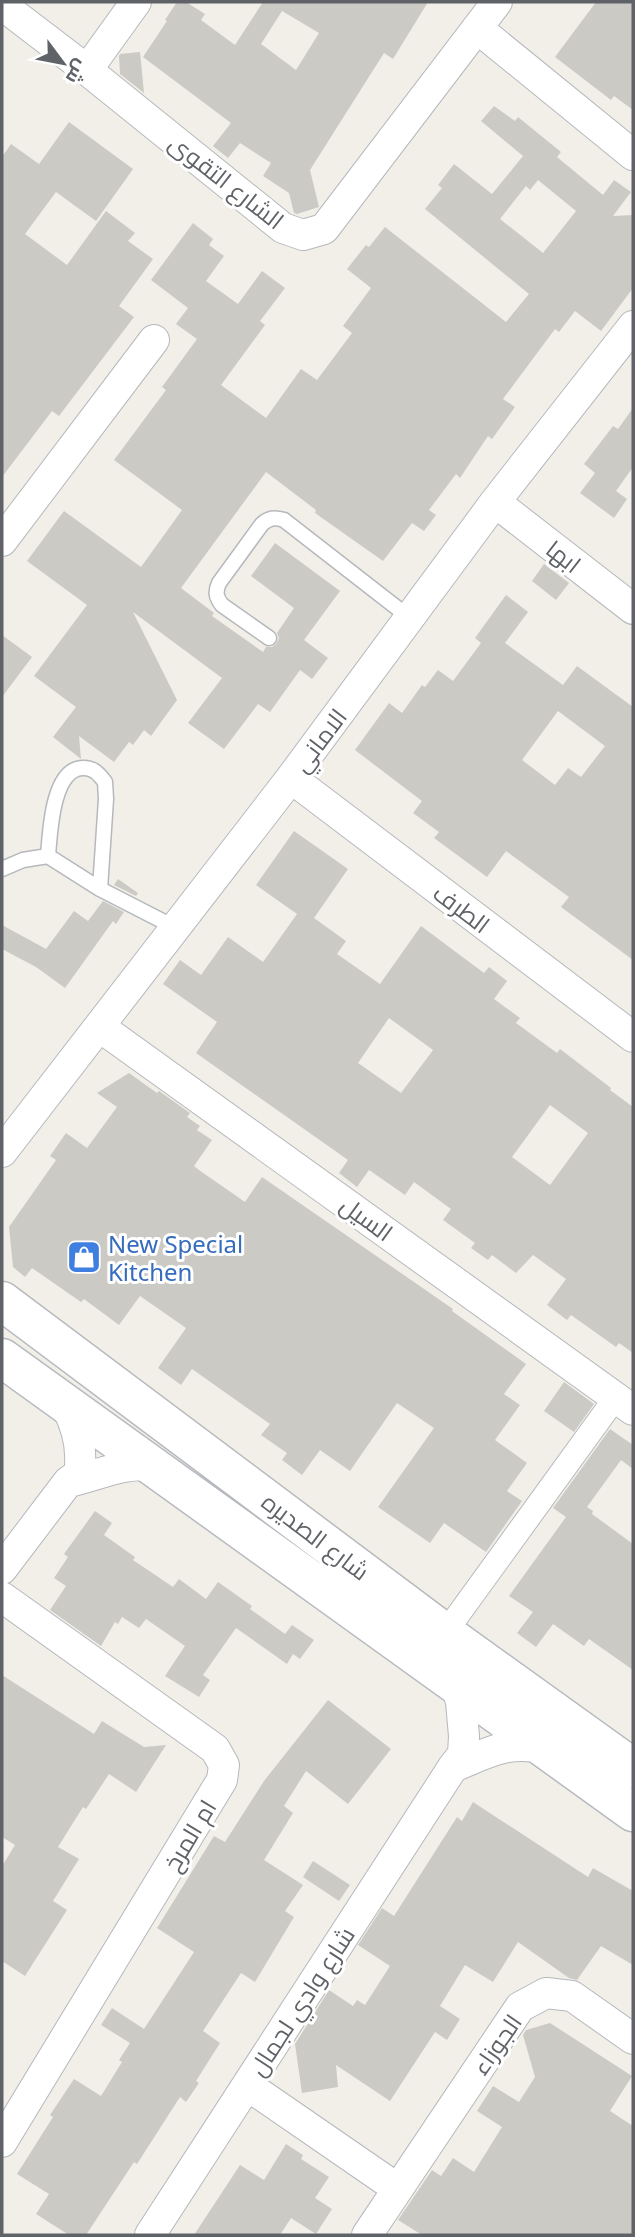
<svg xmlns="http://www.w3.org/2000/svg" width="635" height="2237" font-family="'Noto Sans',Cairo,sans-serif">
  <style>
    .building { fill: #cccac5; fill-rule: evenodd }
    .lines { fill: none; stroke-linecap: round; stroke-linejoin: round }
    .service-casing { stroke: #b5b8bc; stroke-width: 17 }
    .pedestrian-casing { stroke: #b5b8bc; stroke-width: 25 }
    .minor-casing { stroke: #b5b8bc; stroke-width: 32 }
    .secondary-casing { stroke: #b6babf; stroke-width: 41 }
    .service { stroke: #fff; stroke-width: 14 }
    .pedestrian { stroke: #fff; stroke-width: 23 }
    .minor { stroke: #fff; stroke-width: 30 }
    .secondary { stroke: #fff; stroke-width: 38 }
    .labels { text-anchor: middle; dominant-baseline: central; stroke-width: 6; stroke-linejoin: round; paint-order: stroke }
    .street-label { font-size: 24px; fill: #5f6368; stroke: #fff }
    .shop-label { font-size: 24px; fill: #366cbe; stroke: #fff; text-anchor: start }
  </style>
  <rect width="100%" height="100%" fill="#f1efe8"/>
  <path class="building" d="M177,2H186L205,14L201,20L235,45L263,2H428L393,59L384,53L310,170L319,207L297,214L294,213L289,193L263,176L271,163L240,143L228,158L213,146L231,123L143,57L167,21L165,20ZM282,11L319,33L296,70L261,44Z
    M596,2H633V110L614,96L611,100L555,57Z
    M140,52L144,93L120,74L119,56L120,54Z
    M494,106L515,121L518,117L561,152L557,157L603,195L614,180L631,192L613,216L633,215V288L601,331L575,311L559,332L555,329L503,399L515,407L492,439L488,436L460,478L456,474L429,510L436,515L424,531L412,523L383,561L315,513L316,510L266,472L181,588L214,613L212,616L263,652L266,647H272L276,644L279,638L277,633L294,608L251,576L275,543L340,591L304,640L328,658L312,679L300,670L270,712L258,704L224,749L188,723L222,678L133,612L177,700L151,736L144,730L133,745L129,742L114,762L79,736L81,759L53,737L76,707L34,676L87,605L27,561L64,511L141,567L182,510L114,460L166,390L162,387L197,339L176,324L188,308L151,280L193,223L213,239L209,245L224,256L206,281L238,304L262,271L285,288L260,321L265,325L221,385L266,418L301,369L317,380L352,333L343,326L371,288L347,269L366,245L369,247L385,227L506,322L529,294L425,209L442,188L438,185L454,164L492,194L523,156L481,121ZM538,180L576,211L543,253L500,219L526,186L530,190Z
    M69,122L133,169L96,221L56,192L25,234L67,265L106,211L135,233L128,241L153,259L119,306L134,317L59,416L52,411L2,477V157L11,144L39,164Z
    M633,408V467L616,491L627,499L614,518L580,493L595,473L584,464L613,426L618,429Z
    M544,564L569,583L556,600L532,581Z
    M506,595L528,612L505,643L563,685L577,666L633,707V960L561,907L569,897L506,851L487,877L434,838L439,832L413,813L422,801L355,750L389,703L402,713L422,685L425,687L438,670L453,681L481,643L475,638ZM558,711L605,746L581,777L568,768L555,785L522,760Z
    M2,635L32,657L2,697Z
    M294,831L348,869L314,918L346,941L337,954L380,984L421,926L484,973L489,967L507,981L494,999L520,1018L516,1023L557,1053L560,1049L611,1088L610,1090L633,1107V1353L619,1343L616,1347L571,1315L567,1320L547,1305L566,1279L533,1255L516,1273L492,1255L488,1260L471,1248L475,1243L443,1220L451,1209L414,1182L405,1195L369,1170L357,1187L339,1173L348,1160L196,1053L217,1022L163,984L180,960L201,975L228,937L263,962L297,914L256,885ZM389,1018L433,1050L401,1093L358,1063ZM550,1105L588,1133L550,1185L512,1157Z
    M118,879L138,893L136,896L114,885Z
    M103,901L124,912L116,924L113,921L65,988L36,967L2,949V925L46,949L74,911L88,921Z
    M129,1073L157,1093L159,1091L190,1113L187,1117L200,1126L197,1130L212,1140L194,1166L199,1170L245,1202L262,1177L453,1309L452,1311L526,1364L504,1394L520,1405L495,1440L527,1463L507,1491L522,1501L486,1552L444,1523L430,1543L378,1507L434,1428L397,1403L350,1471L320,1450L302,1475L282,1460L287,1453L261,1435L270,1424L192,1369L181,1385L158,1368L186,1328L140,1296L119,1325L84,1299L81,1302L32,1268L25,1277L13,1267L9,1227L56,1160L50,1156L66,1133L87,1148L117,1107L97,1093Z
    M564,1382L594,1404L574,1432L544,1411Z
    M610,1429L633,1445V1469L621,1460L587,1507L593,1511L592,1514L633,1544V1670L589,1639L584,1646L553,1624L536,1647L517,1633L533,1612L509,1596L566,1517L553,1508Z
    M95,1511L112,1523L104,1535L135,1557L133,1560L173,1587L179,1579L206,1599L218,1582L252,1606L250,1609L285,1634L292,1625L314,1640L300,1659L293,1654L287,1664L236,1628L203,1675L210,1680L199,1697L165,1676L185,1646L146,1619L139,1628L122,1617L118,1624L115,1622L101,1646L50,1610L66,1586L54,1578L68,1557L64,1554Z
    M2,1675L94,1734L102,1721L144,1747L166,1745L136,1792L109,1774L86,1809L83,1807L58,1847L79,1859L53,1901L67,1910L25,1976L2,1961V1866L15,1845L2,1837Z
    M328,1700L391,1749L348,1804L306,1771L284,1806L293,1813L264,1860L303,1885L285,1911L294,1917L255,1982L241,1973L203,2031L220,2043L196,2081L199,2083L186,2102L180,2097L137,2164L134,2162L86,2235H69L36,2214L49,2194L17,2174L53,2117L50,2115L74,2079L101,2096L122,2062L119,2060L130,2043L101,2025L112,2008L144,2029L194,1952L157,1928L214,1836L225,1842L264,1781Z
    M473,1802L588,1877L593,1868L633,1891V1965L601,1946L577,1980L569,1978L518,1942L493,1982L465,1965L440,2006L460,2019L447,2040L435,2032L390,2101L336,2065L338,2087L302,2093L295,2044L329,1990L353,2006L357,2000L365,2005L390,1966L358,1945L382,1908L394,1916L457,1817L462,1821Z
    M313,1861L350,1885L339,1901L303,1877Z
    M550,2023L632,2076L610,2111L633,2126V2235H422L398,2220L432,2170L441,2176L453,2158L474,2172L502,2127L477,2111L493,2086L519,2102L535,2077L523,2035L526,2030Z
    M286,2144L303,2155L301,2159L329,2177L315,2198L332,2209L316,2234L291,2218L280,2235H194L240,2165L264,2180Z"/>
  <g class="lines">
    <g class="service-casing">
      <path id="service" d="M269,638L222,605C216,597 215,592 219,583L262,524C269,518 274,517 284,520L410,618
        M48,856C50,833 52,770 82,768C93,767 99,774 105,782L106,799L100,889
        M2,869L23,860L48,856L100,889L176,928"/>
    </g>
    <g class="pedestrian-casing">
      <path id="pedestrian" d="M445,1633L616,1397"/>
    </g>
    <g class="minor-casing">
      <path id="minor" d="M2,5L87,70L283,228L303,235L324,229L497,2
        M477,28L633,155
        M87,70L136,2
        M495,502L633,609
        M2,541L154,340
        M291,778L633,1037
        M100,1027L633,1410
        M2,1152L291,778L495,502L633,326
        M68,1482C98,1476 122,1462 153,1466
        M2,1569L68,1482L79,1474C83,1449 78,1428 66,1406
        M2,1597L215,1749L224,1765L222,1780L2,2142
        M453,1767C488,1753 504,1741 544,1748
        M247,2085L398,2189
        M150,2235L453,1767L463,1754L464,1736L461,1702L456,1685
        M367,2235L520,2007L546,1993L572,1996L633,2039"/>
    </g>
    <g class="secondary-casing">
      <path id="secondary" d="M2,1301L445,1633L633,1768
        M2,1358L633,1812"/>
    </g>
    <use href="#service" class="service"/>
    <use href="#pedestrian" class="pedestrian"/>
    <use href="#minor" class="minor"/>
    <use href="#secondary" class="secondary"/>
  </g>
  <defs>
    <g id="shop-square" transform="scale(1.75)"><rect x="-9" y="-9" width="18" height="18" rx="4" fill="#3f7fe0" stroke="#fff"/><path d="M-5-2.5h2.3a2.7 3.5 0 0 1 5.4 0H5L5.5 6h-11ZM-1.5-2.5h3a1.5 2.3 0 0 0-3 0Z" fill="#fff"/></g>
  </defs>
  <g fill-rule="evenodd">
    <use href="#shop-square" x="84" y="1257"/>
  </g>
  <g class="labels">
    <g class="street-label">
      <text transform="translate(227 181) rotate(38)">الشارع التقوى</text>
      <text transform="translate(564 556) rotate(38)">ابها</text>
      <text transform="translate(319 740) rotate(-53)">الاماني</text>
      <text transform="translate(462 908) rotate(37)">الطرف</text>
      <text transform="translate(367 1218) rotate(36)">السيل</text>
      <text transform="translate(316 1536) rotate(37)">شارع الصديره</text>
      <text transform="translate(189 1835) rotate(-59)">ام المرخ</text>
      <text transform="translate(301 2001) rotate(-57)">شارع وادي لجمال</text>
      <text transform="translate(496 2044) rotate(-55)">الجوزاء</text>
    </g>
    <g class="shop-label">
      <text x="108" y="1243">New Special<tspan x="108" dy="28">Kitchen</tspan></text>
    </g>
  </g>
  <rect width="635" height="2237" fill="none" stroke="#5f6368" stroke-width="7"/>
  <g transform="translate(63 63) rotate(122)" stroke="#ffffff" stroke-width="5" paint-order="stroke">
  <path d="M0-5L12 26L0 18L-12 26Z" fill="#5f6368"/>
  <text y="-10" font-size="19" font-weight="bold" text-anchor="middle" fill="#5f6368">ش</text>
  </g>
</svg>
